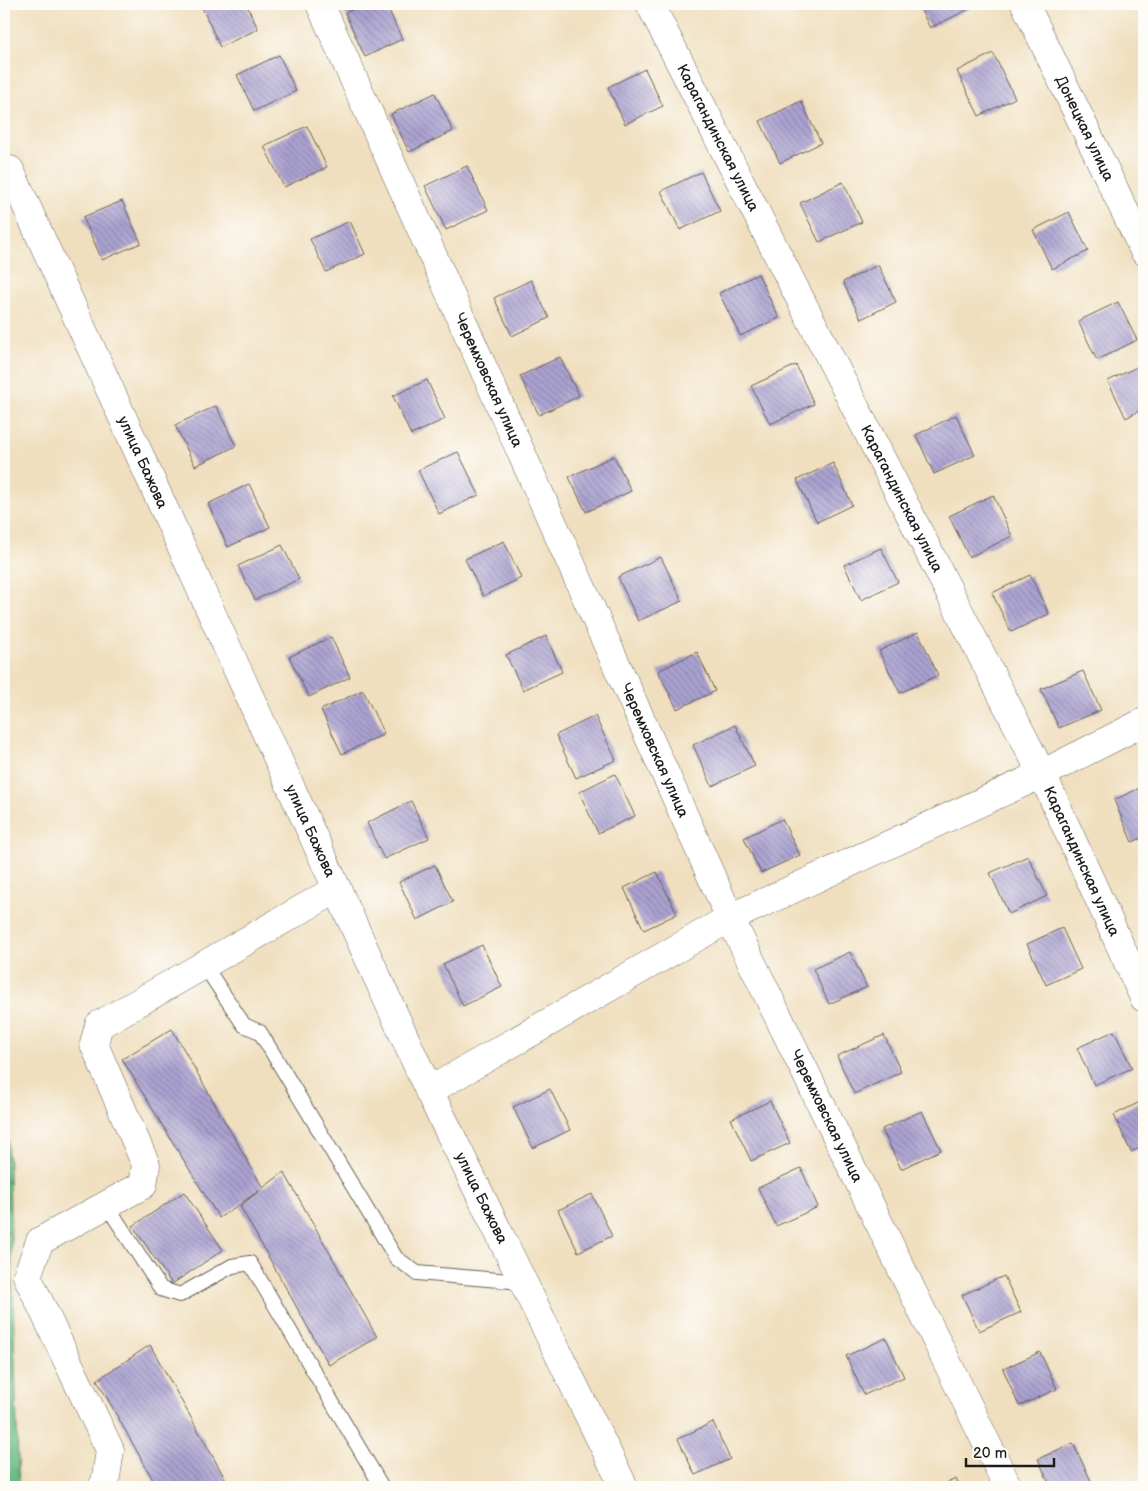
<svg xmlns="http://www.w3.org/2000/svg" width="1148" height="1491" font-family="'Balsamiq Sans',sans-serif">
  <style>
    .forest { fill: url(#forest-firs); stroke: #436b50 }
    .building { fill: url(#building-back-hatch) }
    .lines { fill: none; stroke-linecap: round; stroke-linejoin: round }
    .service-casing { stroke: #666055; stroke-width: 16 }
    .minor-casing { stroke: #666055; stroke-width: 29 }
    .service { stroke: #fff; stroke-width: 14 }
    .minor { stroke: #fff; stroke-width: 28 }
    .labels { text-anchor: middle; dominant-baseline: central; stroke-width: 4.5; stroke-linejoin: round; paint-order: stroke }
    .street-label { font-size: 15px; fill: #1c1c1c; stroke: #fdfcf7 }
  </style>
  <defs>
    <pattern id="forest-firs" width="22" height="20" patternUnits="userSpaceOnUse" patternTransform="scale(1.25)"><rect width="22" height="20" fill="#6aba84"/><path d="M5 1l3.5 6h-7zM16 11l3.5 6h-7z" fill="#5b9f71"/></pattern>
    <pattern id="building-back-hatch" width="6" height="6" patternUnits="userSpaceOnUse" patternTransform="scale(1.25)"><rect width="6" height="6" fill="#aba2d1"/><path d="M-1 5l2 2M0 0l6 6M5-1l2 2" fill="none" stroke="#8a83a9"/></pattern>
  </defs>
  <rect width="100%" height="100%" fill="#fdfcf7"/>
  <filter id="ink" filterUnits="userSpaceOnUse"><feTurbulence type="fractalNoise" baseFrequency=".02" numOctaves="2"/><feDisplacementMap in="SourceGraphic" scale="10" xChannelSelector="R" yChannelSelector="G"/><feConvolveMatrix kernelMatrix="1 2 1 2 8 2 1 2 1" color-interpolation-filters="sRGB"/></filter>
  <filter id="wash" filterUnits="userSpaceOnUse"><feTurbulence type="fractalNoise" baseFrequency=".0096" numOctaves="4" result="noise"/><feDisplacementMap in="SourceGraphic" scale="20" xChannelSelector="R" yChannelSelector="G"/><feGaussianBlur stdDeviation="1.12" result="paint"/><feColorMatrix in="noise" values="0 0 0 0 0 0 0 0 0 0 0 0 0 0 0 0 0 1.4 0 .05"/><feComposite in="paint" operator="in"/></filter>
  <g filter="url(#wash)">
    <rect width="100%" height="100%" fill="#f0dfbf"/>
    <path class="forest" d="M4,1012L19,1487H4Z"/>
    <g id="blocks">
      <path class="building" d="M204,4H246L258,29L220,47L201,5Z
        M365,4H386L402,39L365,57L345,13Z
        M918,4H970L971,8L930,28Z
        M993,53L1015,98L979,116L957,71Z
        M279,55L296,91L254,111L237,75Z
        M645,69L663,106L625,124L608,87Z
        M435,93L453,131L409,152L391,114Z
        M801,101L821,143L780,163L760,121Z
        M307,126L327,167L284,187L264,146Z
        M467,166L488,210L446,230L425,186Z
        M701,172L720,211L680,230L661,191Z
        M843,182L862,222L819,242L800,203Z
        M122,201L141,243L102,260L83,217Z
        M1069,212L1088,251L1052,269L1033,230Z
        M350,221L365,254L326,272L310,239Z
        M878,265L896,302L861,319L843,282Z
        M758,274L779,318L740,336L719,293Z
        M531,280L549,318L512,336L494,298Z
        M1118,302L1137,340L1097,360L1078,321Z
        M560,357L579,396L539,415L520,376Z
        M1143,364L1144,367V408L1126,418L1108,381Z
        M796,365L814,404L770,424L751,386Z
        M427,380L445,419L411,435L393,396Z
        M216,406L236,446L195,466L175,425Z
        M956,415L975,455L934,474L916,435Z
        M458,452L479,495L439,514L418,470Z
        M614,456L631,491L586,512L569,477Z
        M833,463L852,505L817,522L797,480Z
        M249,484L270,527L228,547L208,504Z
        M993,495L1012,536L969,557L949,516Z
        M504,541L521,578L483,596L465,559Z
        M282,545L299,579L255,600L238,566Z
        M881,548L898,582L861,600L844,565Z
        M661,557L682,601L638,621L618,577Z
        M1030,575L1049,614L1011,632L992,593Z
        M918,632L938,675L900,693L879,651Z
        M546,636L562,672L523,690L506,655Z
        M331,637L350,677L309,697L289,657Z
        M697,652L715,691L677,709L658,671Z
        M1083,671L1101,710L1059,728L1041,689Z
        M363,690L384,734L342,754L321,710Z
        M595,716L616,760L576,778L556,735Z
        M735,725L755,766L712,786L693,745Z
        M615,774L635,816L598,833L579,792Z
        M1144,786V837L1132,842L1114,800Z
        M411,801L429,838L384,859L367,823Z
        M782,819L800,855L761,873L744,838Z
        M1028,856L1047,896L1009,914L990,873Z
        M435,865L453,902L417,920L399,882Z
        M657,872L677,914L644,930L624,888Z
        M1062,928L1081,969L1046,985L1027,944Z
        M482,945L502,987L463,1006L443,964Z
        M850,952L867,987L829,1004L813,969Z
        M172,1029L263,1188L284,1172L377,1337L329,1365L240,1206L259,1191L219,1218L122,1059Z
        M1114,1031L1132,1068L1094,1085L1077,1048Z
        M884,1035L901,1072L854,1094L837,1056Z
        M550,1089L570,1130L533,1148L513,1107Z
        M1144,1100V1146L1131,1152L1114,1115Z
        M770,1101L790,1143L751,1161L731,1119Z
        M922,1111L941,1150L901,1169L882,1129Z
        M801,1168L818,1207L776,1226L758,1188Z
        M184,1192L223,1250L172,1284L133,1226Z
        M592,1194L612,1236L578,1252L558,1210Z
        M1004,1276L1021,1312L979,1331L962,1295Z
        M886,1338L904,1377L864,1395L846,1356Z
        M150,1345L230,1487H157L97,1380Z
        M1040,1352L1057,1389L1019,1406L1003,1369Z
        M713,1422L730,1459L695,1475L678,1439Z
        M1073,1443L1094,1487H1051L1038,1459Z
        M956,1479L960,1487H937Z"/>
    </g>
  </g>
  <g filter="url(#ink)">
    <use href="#blocks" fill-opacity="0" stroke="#666055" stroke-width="1"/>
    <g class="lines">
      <g class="service-casing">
        <path id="service" d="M204,965L244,1025L260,1032L396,1258L417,1273L523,1282
          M106,1204L161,1289L180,1295L232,1266L250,1263L382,1487"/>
      </g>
      <g class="minor-casing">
        <g id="minor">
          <path id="s1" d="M320,4L730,918L1008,1487"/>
          <path id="s2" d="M650,4L1042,774L1144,998"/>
          <path id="s3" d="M1025,4L1144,251"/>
          <path id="s4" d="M10,170L429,1091L624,1487"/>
          <path d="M429,1091L730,918L1042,774L1144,722"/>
          <path d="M102,1487L105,1484L110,1450L27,1276L40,1241L143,1185L146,1165L94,1044L99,1025L337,889"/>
        </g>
      </g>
      <use href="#service" class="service"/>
      <use href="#minor" class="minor"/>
    </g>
  </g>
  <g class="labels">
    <g class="street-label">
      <text stroke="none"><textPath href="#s3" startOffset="138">Донецкая улица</textPath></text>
      <text stroke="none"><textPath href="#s2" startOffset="150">Карагандинская улица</textPath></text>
      <text stroke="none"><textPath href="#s1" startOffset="412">Черемховская улица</textPath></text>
      <text stroke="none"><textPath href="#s4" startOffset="321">улица Бажова</textPath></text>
      <text stroke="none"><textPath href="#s2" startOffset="555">Карагандинская улица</textPath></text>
      <text stroke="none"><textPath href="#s1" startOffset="818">Черемховская улица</textPath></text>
      <text stroke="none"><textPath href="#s4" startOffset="726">улица Бажова</textPath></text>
      <text stroke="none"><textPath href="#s2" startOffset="960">Карагандинская улица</textPath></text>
      <text stroke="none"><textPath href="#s1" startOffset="1222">Черемховская улица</textPath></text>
      <text stroke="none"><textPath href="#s4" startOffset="1131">улица Бажова</textPath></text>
    </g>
  </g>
  <rect width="1148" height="1491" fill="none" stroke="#fdfcf7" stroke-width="20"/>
  <path d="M966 1458v8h88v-8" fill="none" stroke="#1c1c1c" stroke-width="2.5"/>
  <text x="973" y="1458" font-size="15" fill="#1c1c1c" stroke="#fdfcf7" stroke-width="4" paint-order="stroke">20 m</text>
</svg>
